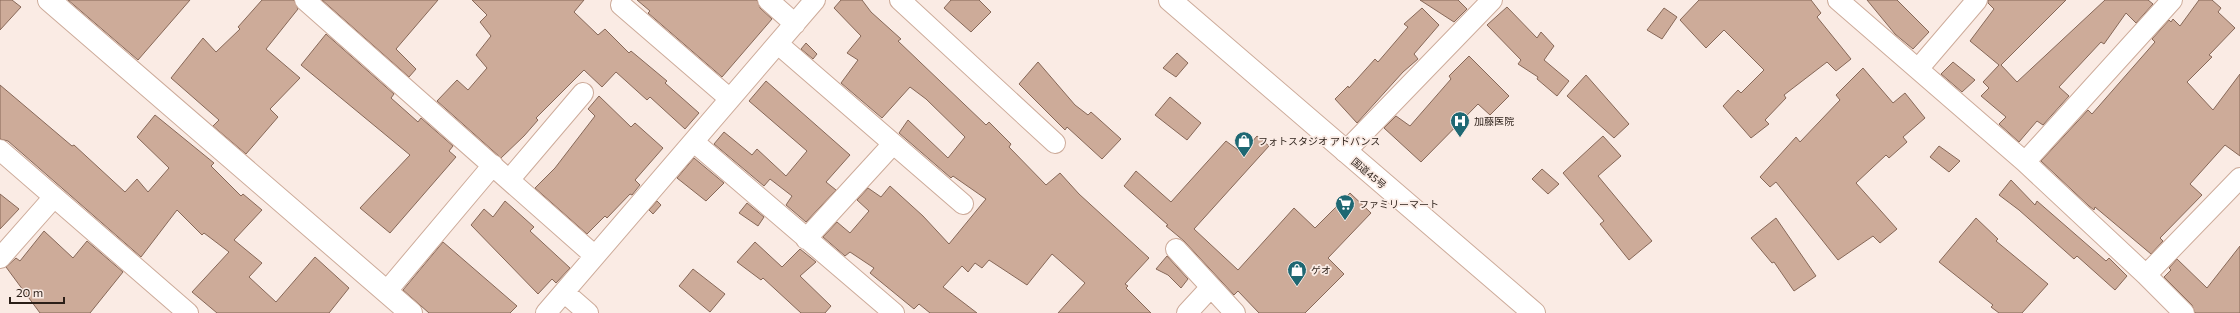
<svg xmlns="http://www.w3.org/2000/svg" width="2240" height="313" font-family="Commissioner,'Noto Sans JP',sans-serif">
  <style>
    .building { fill: #cdab99; stroke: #876858 }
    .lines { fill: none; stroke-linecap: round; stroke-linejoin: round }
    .street-casing { stroke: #cdab9a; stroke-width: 22 }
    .secondary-casing { stroke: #cdab9a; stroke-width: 24 }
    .highway-casing { stroke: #cdab9a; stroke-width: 24 }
    .street { stroke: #fff; stroke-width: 20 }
    .secondary { stroke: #fff; stroke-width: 22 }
    .highway { stroke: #fff; stroke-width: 22 }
    .labels { text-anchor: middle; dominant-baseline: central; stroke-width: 3.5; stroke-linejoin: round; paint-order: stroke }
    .poi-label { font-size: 10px; fill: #2b1f18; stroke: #faebe4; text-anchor: start }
    .street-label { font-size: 10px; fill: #2b1f18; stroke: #faebe4 }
  </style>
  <rect width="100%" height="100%" fill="#faebe4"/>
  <path class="building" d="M0,0H12L21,7L0,30Z
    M68,0H190L138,60Z
    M262,0H294L298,9L266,49L300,78L270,109L278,117L246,154L213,126L219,120L171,78L203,38L216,52L240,29L238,27Z
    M322,0H438L396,49L416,69L409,77Z
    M472,0H584L574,12L598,35L605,29L629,53L631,51L667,81L665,83L699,113L685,129L650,97L647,100L616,72L602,87L584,70L536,118L538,120L524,136L501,158L437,101L457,80L468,90L487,68L476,55L491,36L480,22L487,15Z
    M637,0H757L760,8L772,19L722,77L648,13L650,11Z
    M841,0H862L871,12L901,39L898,41L986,125L989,122L1011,144L1009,147L1046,185L1060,173L1079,194L1149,258L1125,284L1128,286L1126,288L1151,313H1058L1085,283L1052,254L1027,285L989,260L982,268L975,263L968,272L962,266L943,287L977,313H930L919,304L914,309L870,273L874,268L850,252L845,256L823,237L837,222L850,233L869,211L857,200L868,188L881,197L890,186L923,216L949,244L986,199L953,176L951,178L899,133L908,120L948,158L965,137L926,99L910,87L882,118L841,83L858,60L847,53L861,36L834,8Z
    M951,0H979L991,12L971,32L944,8Z
    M1420,0H1458L1467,9L1454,22Z
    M1699,0H1811L1821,13L1817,17L1851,59L1836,71L1827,62L1784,95L1786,98L1765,120L1769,124L1751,138L1723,106L1738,90L1741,93L1764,70L1724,30L1706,48L1680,20Z
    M1867,0H1897L1929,32L1913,49L1895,34Z
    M1988,0H2066L2001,65L2017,82L2105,0H2148L2153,4L2136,23L2126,13L2104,44L2101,42L2059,87L2069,96L2043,125L2037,121L2019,142L1999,124L2006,117L1981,96L1989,88L1983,82L1999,65L1970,41L1994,9L1988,3Z
    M2199,0H2212L2221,8L2218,12L2235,28L2209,55L2212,57L2187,82L2213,110L2240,74V156L2225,145L2190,184L2202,195L2160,238L2163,241L2151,254L2095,207L2094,210L2089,206L2041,161L2088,110L2092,114L2155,42L2152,39L2169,20L2171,22L2173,19L2180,26Z
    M1507,7L1537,38L1541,32L1554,46L1544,60L1569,81L1557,96L1537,79L1538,77L1518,64L1521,60L1487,25Z
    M1422,8L1439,25L1414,54L1418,59L1403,72L1357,123L1335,99L1348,86L1349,88L1375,59L1378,62L1408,27L1404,24Z
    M1664,8L1677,17L1662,39L1647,30Z
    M326,34L394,94L391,98L418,122L421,118L453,146L449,151L456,157L390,233L360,208L410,155L301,65Z
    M806,43L817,54L813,59L801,49Z
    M1177,53L1188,63L1176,77L1163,68Z
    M1469,56L1509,96L1490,115L1478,104L1421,162L1384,128L1396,116L1410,126L1451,79L1449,76Z
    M1038,62L1075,105L1088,115L1091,112L1121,139L1102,159L1067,127L1065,130L1019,84Z
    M1953,62L1975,80L1962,92L1941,74Z
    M1863,68L1893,103L1905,93L1925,118L1903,137L1907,142L1889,158L1886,155L1856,183L1897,229L1880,243L1873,236L1838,260L1776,182L1770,187L1760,177L1796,137L1800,142L1840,100L1836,95Z
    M1586,75L1629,124L1614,138L1567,96Z
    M766,81L850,155L826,182L836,190L806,222L786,205L792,196L770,179L764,186L714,144L724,132L752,155L757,149L786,176L807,151L749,101Z
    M0,85L72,146L74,145L125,192L137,179L148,192L169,168L137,137L155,115L214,163L211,166L241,196L243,194L262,210L234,240L262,263L249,277L276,302L315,257L349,288L329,313H217L192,292L229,252L204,233L202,235L177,210L141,257L8,141L0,139Z
    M599,96L631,127L635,123L663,148L635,180L640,185L632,195L630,194L607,218L605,216L587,234L535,188L555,168L595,116L588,109Z
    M1170,97L1201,123L1187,140L1155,115Z
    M1257,136L1269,146L1194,229L1238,270L1294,208L1315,228L1350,193L1371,213L1328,258L1344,274L1305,313H1259L1238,291L1234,295L1184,241L1166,226L1168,225L1124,186L1136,171L1171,202L1226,141L1238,150L1246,140L1251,143Z
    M1603,136L1621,156L1598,176L1652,241L1629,260L1600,224L1604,221L1563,173Z
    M1939,146L1960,161L1949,172L1930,157Z
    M694,158L724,183L706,201L677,178Z
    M1542,169L1559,184L1548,194L1532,179Z
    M2011,180L2035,205L2037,201L2106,261L2109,258L2127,276L2115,290L2077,256L2074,259L2019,210L1999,195Z
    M0,194L19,209L0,229Z
    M505,201L534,227L530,231L570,268L556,283L552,279L538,294L471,225L484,209L493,217Z
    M657,201L661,205L653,214L649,210Z
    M747,203L764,217L758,226L739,213Z
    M1776,218L1816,276L1794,291L1774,262L1772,263L1751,238Z
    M1976,218L1998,239L1996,241L2048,284L2022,313H1999L1991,307L1993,305L1939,262Z
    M44,231L73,258L87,241L123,272L90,313H40L6,267L16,258L20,261Z
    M443,242L517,306L510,313H429L403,290Z
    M755,242L782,267L800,249L816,262L800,276L831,306L825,313H801L763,278L761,280L737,262Z
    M2240,246V313H2195L2192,305L2164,277L2171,270L2169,268L2177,259L2207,288Z
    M1167,256L1188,279L1181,288L1168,275L1156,269Z
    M693,269L725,294L710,312L679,286Z"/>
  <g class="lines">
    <g class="street-casing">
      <path id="street" d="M305,0L595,256
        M768,0L795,24
        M900,0L1055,143
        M1838,0L2025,162
        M2172,0L2025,162L2146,275L2184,313
        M621,5L730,99
        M778,44L963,204
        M1918,69L1977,0
        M694,142L894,313
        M0,150L188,313
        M1345,152L1492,0
        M509,180L583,93
        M806,239L892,145
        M1176,249L1235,313
        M0,258L54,197
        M2146,275L2240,178
        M386,292L493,165
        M564,292L588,313
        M546,313L815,0
        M1187,313L1211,287"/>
    </g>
    <g class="secondary-casing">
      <path id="secondary" d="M49,0L411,313"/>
    </g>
    <g class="highway-casing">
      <path id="highway" d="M1170,0L1534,313"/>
    </g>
    <use href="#street" class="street"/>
    <use href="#secondary" class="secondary"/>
    <use href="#highway" class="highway"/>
  </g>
  <defs>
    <g id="hospital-pin" transform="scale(1)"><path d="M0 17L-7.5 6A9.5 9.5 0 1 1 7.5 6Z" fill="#1e6873" stroke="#faebe4"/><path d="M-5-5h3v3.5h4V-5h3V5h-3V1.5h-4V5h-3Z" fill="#fff"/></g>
    <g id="shop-pin" transform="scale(1)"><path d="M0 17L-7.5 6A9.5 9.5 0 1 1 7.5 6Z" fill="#1e6873" stroke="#faebe4"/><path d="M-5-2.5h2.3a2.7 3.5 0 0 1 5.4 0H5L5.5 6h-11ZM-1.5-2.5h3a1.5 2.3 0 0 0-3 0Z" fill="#fff"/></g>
    <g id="supermarket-pin" transform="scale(1)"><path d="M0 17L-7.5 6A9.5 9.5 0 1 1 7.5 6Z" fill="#1e6873" stroke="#faebe4"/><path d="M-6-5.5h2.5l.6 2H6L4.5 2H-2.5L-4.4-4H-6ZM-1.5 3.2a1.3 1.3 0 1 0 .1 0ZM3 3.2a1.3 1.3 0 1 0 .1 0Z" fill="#fff"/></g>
  </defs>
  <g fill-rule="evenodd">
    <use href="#hospital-pin" x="1460" y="121"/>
    <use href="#shop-pin" x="1244" y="141"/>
    <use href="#supermarket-pin" x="1345" y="204"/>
    <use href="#shop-pin" x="1297" y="270"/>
  </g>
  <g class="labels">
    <g class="poi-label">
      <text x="1474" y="121">加藤医院</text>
      <text x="1258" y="141">フォトスタジオ アドバンス</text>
      <text x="1359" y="204">ファミリーマート</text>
      <text x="1311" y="270">ゲオ</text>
    </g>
    <g class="street-label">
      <text transform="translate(1369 173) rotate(40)">国道45号</text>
    </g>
  </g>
  <path d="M10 297v6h54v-6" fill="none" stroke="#2b1f18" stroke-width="2"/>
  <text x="16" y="297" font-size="12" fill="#2b1f18" stroke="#faebe4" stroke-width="3" paint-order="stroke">20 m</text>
</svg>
